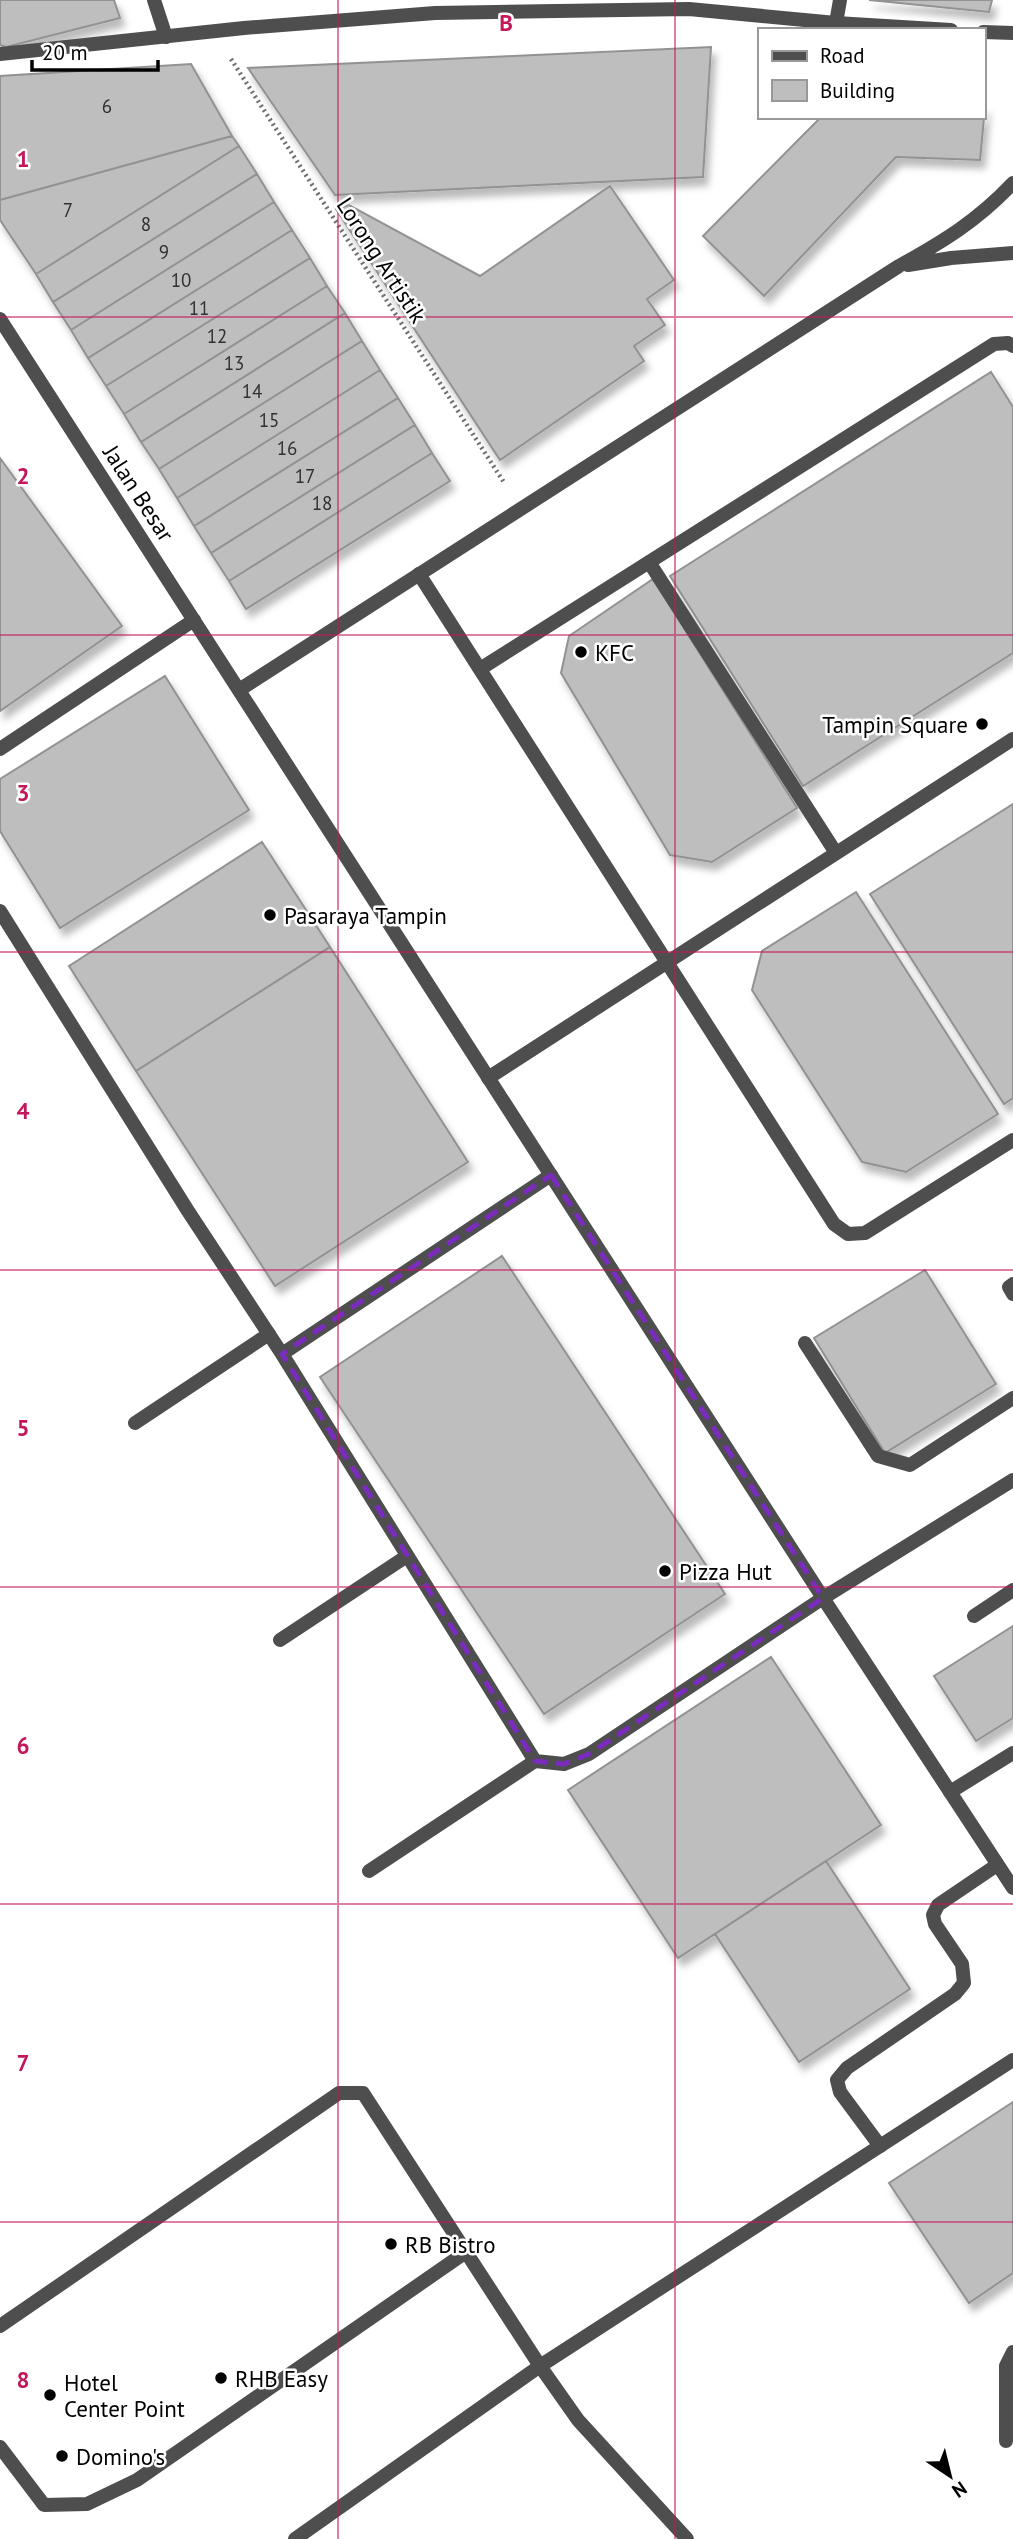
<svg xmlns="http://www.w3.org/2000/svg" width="1013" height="2539" font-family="'PT Sans',sans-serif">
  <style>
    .building { fill: #bebebe; stroke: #929292; stroke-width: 2; filter: url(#shadow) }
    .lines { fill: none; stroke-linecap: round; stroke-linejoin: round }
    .path { stroke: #707070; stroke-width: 4.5; stroke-dasharray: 2 3.5; stroke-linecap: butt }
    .service { stroke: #4e4e4e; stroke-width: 14 }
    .minor { stroke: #4e4e4e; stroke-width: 14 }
    .tertiary { stroke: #4e4e4e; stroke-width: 14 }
    .marked { fill: none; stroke: #7b2cbf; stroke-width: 5; stroke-dasharray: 14 9; stroke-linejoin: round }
    .grid { fill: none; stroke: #c2185b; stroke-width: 2; stroke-opacity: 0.55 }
    .poi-dot { fill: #000; stroke: #fff; stroke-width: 2.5 }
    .labels { text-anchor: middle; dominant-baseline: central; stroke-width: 5; stroke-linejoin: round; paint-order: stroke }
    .number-label { font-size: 19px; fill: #303030 }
    .street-label { font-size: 23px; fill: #000; stroke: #fff }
    .poi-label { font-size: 23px; fill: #000; stroke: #fff; text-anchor: start }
    .grid-label { font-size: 23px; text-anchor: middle; font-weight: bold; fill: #c2185b; stroke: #fff; stroke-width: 5; stroke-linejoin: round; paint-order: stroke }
  </style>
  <defs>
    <filter id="shadow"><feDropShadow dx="4.5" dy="8" stdDeviation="3.5" flood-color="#0004"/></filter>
  </defs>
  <rect width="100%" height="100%" fill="#fff"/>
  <path class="building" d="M0,0H114L120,18L6,47L0,45Z
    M869,0H992L989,12Z
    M711,47L703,177L335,195L248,68Z
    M191,64L232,136L0,200V76Z
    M983,106L985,107L980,160L896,157L764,296L703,236L821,117H983Z
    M232,136L239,146L36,274L0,220V200Z
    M239,146L257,174L53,302L36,274Z
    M257,174L274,202L71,330L53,302Z
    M610,186L674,280L647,299L665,325L634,346L644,361L500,460L336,209L349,205L480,276Z
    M274,202L292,230L88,358L71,330Z
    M292,230L310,258L106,386L88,358Z
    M310,258L327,286L124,414L106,386Z
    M327,286L345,313L141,442L124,414Z
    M345,313L362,341L159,469L141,442Z
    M362,341L380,370L177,498L159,469Z
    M380,370L398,398L194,526L177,498Z
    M991,372L1013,407V653L803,786L670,576Z
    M398,398L415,425L211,553L194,526Z
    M415,425L432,453L229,581L211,553Z
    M432,453L450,481L246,609L229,581Z
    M0,458L122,626L0,711Z
    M653,579L797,808L712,862L670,855L561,673L569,636Z
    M165,676L249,810L60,928L0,831V779Z
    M1013,804V1098L1004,1104L870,894Z
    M262,842L330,947L136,1071L69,966Z
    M856,892L998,1114L906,1172L862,1162L752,990L762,951Z
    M330,947L468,1162L275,1286L136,1071Z
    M502,1256L725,1594L544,1714L320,1377Z
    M925,1270L996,1384L885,1453L814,1338Z
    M1013,1626V1718L976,1741L934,1676Z
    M771,1657L881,1825L678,1958L568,1790Z
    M826,1861L910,1989L799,2062L715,1934Z
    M1013,2102V2273L969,2303L889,2183Z"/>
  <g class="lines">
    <path class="path" d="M231,59L505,484"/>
    <path class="service" d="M154,0L166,37
      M836,23L840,0
      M649,562L836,853
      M419,574L834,1224L848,1234L865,1233L1013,1140
      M480,669L994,344L1008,343L1013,346
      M488,1078L1013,739
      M1013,1284L1009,1287L1013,1294
      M805,1343L878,1456L910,1465L1013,1398
      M135,1423L269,1334
      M974,1616L1013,1590
      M280,1640L407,1556
      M950,1792L1013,1753
      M369,1871L535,1761
      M880,2146L840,2092L837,2080L847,2068L955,1994L964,1983L962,1964L935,1924L933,1915L938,1905L997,1865
      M0,2326L339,2093H363L466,2252
      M540,2366L578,2420L687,2539
      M1006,2441V2366L1013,2352"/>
    <path class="minor" d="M983,32L1013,33
      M0,54L244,28L435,13L689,9L836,23L951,30
      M908,265L951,258L1013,253
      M239,690L899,266C944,241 977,221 1013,183
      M0,749L194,620
      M0,911L188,1211L282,1354L535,1761L564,1764L589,1754L823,1598
      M282,1354L551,1175
      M0,2447L44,2505L87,2504L137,2480L466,2252L540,2366"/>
    <path class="tertiary" d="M0,319L823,1598L1013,1888
      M823,1598L1013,1480
      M295,2539L540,2366L1013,2060"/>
  </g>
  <path class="marked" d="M551,1175L823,1598L589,1754L564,1764L535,1761L282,1354Z"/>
  <path class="grid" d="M338,0V2539M675,0V2539M0,317H1013M0,635H1013M0,952H1013M0,1270H1013M0,1587H1013M0,1904H1013M0,2222H1013"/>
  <g class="poi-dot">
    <circle cx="581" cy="652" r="7"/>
    <circle cx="982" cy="724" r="7"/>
    <circle cx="270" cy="915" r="7"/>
    <circle cx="665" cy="1571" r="7"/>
    <circle cx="391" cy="2244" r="7"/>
    <circle cx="221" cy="2378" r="7"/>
    <circle cx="50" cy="2395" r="7"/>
    <circle cx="62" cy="2456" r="7"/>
  </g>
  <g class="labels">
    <g class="number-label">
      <text x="107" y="106">6</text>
      <text x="68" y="210">7</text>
      <text x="146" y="224">8</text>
      <text x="164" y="252">9</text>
      <text x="181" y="280">10</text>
      <text x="199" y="308">11</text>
      <text x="217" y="336">12</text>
      <text x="234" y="363">13</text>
      <text x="252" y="391">14</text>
      <text x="269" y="420">15</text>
      <text x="287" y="448">16</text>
      <text x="305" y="476">17</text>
      <text x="322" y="503">18</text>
    </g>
    <g class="street-label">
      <text transform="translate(382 260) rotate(57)">Lorong Artistik</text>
      <text transform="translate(139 493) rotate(57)">Jalan Besar</text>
    </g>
    <g class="poi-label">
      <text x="595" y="652">KFC</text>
      <text x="968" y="724" text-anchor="end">Tampin Square</text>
      <text x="284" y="915">Pasaraya Tampin</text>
      <text x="679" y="1571">Pizza Hut</text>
      <text x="405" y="2244">RB Bistro</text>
      <text x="235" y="2378">RHB Easy</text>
      <text x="64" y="2382">Hotel<tspan x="64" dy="26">Center Point</tspan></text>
      <text x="76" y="2456">Domino's</text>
    </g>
  </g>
  <g class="grid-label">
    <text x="506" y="31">B</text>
    <text x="23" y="167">1</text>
    <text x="23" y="484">2</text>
    <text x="23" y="801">3</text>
    <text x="23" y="1119">4</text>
    <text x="23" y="1436">5</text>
    <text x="23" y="1754">6</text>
    <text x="23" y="2071">7</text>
    <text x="23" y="2388">8</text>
  </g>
  <rect x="758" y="28" width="228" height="91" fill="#ffffff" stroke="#999999" stroke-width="2"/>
  <rect x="772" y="51" width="35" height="10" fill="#4e4e4e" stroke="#999999" stroke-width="2"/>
  <text x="820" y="63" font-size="21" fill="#000000">Road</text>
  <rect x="772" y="80" width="35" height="21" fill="#bebebe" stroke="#999999" stroke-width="2"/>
  <text x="820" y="98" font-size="21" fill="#000000">Building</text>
  <g transform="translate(950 2476) rotate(145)" stroke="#ffffff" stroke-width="5" paint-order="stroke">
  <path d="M0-5L12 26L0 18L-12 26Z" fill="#000000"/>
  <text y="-10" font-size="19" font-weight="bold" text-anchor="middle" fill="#000000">N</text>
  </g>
  <path d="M32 60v10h126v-10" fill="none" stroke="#000000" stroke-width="3.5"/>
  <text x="42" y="60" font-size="21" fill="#000000" stroke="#ffffff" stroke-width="5" paint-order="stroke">20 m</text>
</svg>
